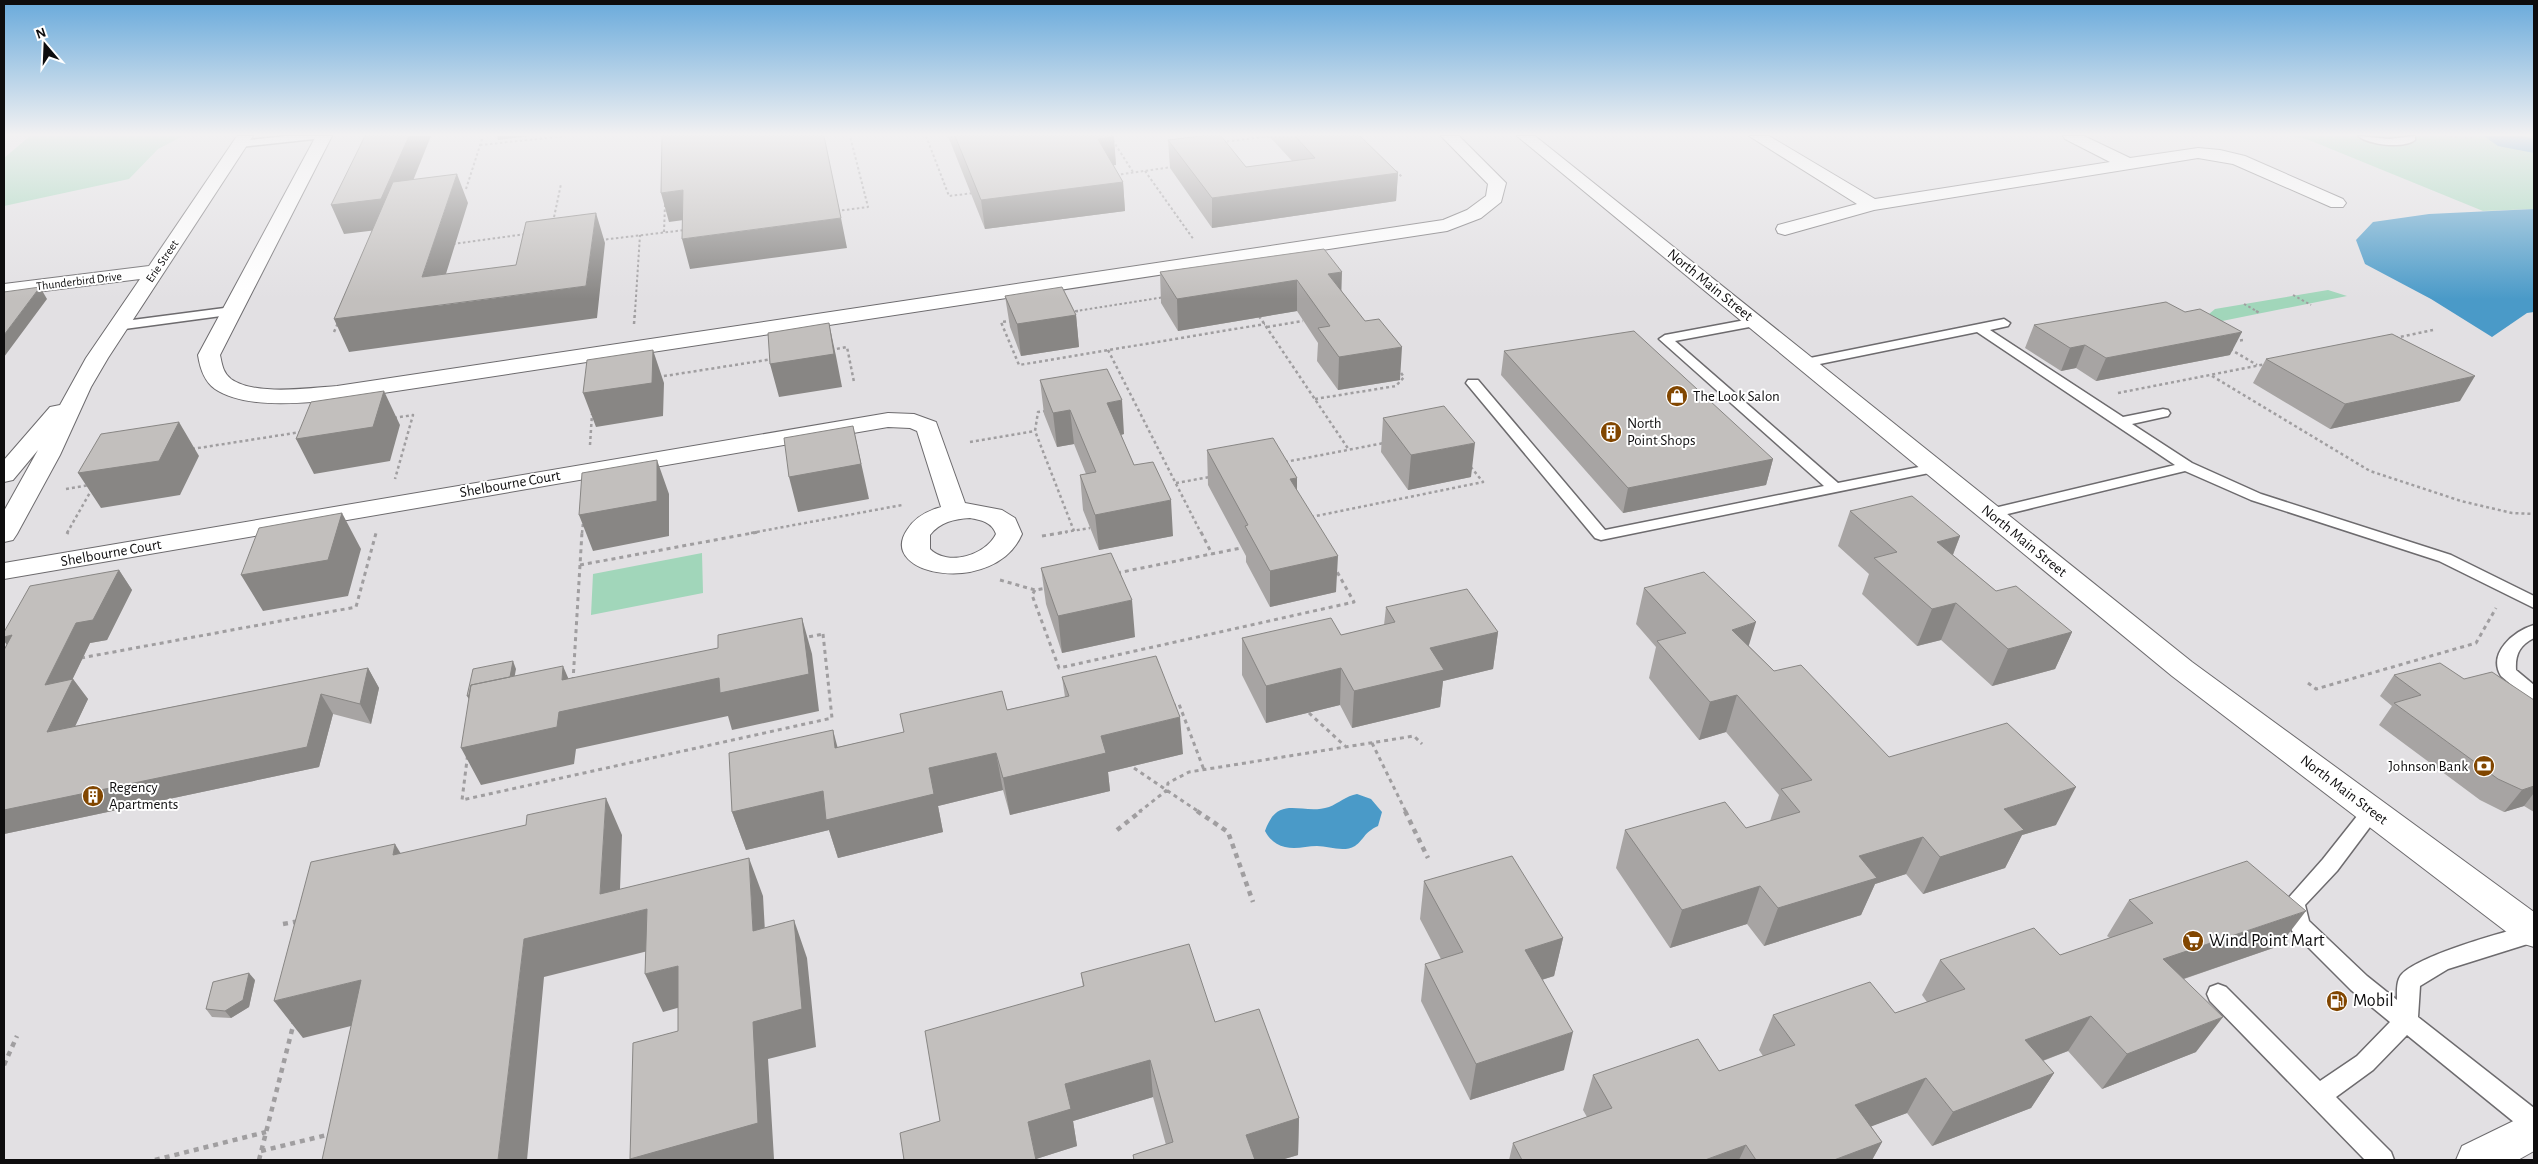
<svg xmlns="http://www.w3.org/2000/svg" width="2538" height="1164" font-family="'Alegreya Sans',sans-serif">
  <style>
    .green { fill: #a1d6ba }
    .water { fill: #4a9ac8 }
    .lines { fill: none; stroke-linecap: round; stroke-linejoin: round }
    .service-casing { stroke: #6d6b6e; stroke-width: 3 }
    .minor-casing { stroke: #6d6b6e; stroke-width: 2 }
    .tertiary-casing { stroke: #6d6b6e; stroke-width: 2 }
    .secondary-casing { stroke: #6d6b6e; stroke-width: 2 }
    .path-far3 { stroke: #a09ea0; stroke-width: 2; stroke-dasharray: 2.5 2.5; stroke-linecap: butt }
    .path-far2 { stroke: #a09ea0; stroke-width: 2.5; stroke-dasharray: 3 3; stroke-linecap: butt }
    .path-far1 { stroke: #a09ea0; stroke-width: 3; stroke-dasharray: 4 4; stroke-linecap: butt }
    .path { stroke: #a09ea0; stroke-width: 4.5; stroke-dasharray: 5 5; stroke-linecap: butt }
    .service { fill: #fff; fill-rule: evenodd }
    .minor { fill: #fff; fill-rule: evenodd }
    .tertiary { fill: #fff; fill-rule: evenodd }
    .secondary { fill: #fff; fill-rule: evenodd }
    .wall { fill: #a7a4a3 }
    .shaded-wall { fill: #888684 }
    .building { fill: #c2bfbd; stroke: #888684 }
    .labels { text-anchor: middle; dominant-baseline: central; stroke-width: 4; stroke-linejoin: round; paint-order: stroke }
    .far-street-label { font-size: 12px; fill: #0e0d0e; stroke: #fff }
    .street-label { font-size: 15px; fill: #0e0d0e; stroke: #fff }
    .poi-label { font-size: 15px; fill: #0e0d0e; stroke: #fff; text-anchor: start }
    .near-poi-label { font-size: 18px; fill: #0e0d0e; stroke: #fff; text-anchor: start }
  </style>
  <rect width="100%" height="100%" fill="#e2e0e3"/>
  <path class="green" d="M30,136H183L158,149L129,179L4,206V158Z
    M2292,136H2534V209L2483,211L2309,140Z
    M2328,290L2347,296L2222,321L2216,320L2209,314L2215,309Z
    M702,553L703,593L591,615L593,574Z"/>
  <path class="water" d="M2484,136H2522L2534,139V153L2498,146Z
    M2534,209V312L2527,313L2492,337L2431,299L2365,264L2356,240L2373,222L2429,214Z
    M1357,794L1371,799L1382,812L1378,826C1363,833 1364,840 1355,846C1343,853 1329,846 1317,846C1306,846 1296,850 1285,847C1276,845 1269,839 1265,831C1278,793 1302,816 1329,807C1339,803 1346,796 1357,794Z"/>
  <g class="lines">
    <g class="service-casing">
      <path id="service" d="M285,136H319L314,139L240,147L235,144L240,141Z
        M2358,136L2389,139L2415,136V140C2403,149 2370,145 2358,136Z
        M232,307L236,308L238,311L236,314L117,330L111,326L117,322Z
        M1756,318L1762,322L1760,325L1675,341L1838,483L1934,464L1941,468L1939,471L1601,540L1595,538L1466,383L1468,380H1478L1605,530L1824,486L1659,339L1665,335Z
        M2004,319L2010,323L2008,326L1990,330L2123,417L2163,409L2168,410L2170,413L2168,416L2132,424L2192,463L2261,494L2451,555L2534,596V608L2439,561L2251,500L2185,471L1991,518L1986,516L1983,513L1986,510L2175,465L1977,332L1805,367L1798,363L1805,359Z
        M2534,625V638C2520,645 2515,654 2516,670L2534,685V701L2528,699L2501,676C2487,653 2514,631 2534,625Z
        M2372,804L2379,806L2382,811L2337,871L2305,905L2309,921L2367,976L2397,1000C2397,992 2396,980 2402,974C2422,954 2504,932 2534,924V942L2448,969L2420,986L2418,1017L2534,1108V1134L2525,1131L2407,1035L2373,1070L2336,1097L2391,1152L2394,1160H2365L2210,1001L2207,994L2210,987L2218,984L2226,987L2320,1081L2357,1056L2390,1022L2351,990L2292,931L2284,903L2323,859L2365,806Z"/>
    </g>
    <g class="minor-casing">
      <path id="minor" d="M237,136H253L108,358L91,387L60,455L17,534L13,540L4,542V511L38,450L13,480L4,482V460L50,407L60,405L86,358L140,279L4,296V284L149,266Z
        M316,136H332L220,355C222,364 223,373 231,379C255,396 309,388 337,386L1443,220L1467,210L1486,196L1488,184L1441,136H1459L1506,183L1501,202L1481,218L1447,231L337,400C303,403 244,409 215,389C204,381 200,368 198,355Z
        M1749,136H1769L1875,199L2110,162L2065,139L2063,136H2084L2130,158L2198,148L2220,150L2245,156L2343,199L2346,203L2343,207H2331L2233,164L2198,158L1874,210L1785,235L1778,233L1776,229L1778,225L1857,204Z
        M888,413L914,414L936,422L965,503L1002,510L1015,518L1022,534C995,597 876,576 907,530C915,517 927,511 941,507L917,431L910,428L888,427L4,579V563ZM970,518C981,520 992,522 996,534C986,555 948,567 930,549V535C940,522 954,519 970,518Z"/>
    </g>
    <g class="tertiary-casing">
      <path id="tertiary" d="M2534,1111V1151L2518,1160H2456L2462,1146Z"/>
    </g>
    <g class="secondary-casing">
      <path id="secondary" d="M1517,136H1535L2192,662L2534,912V947L2521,943L2172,676Z"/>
    </g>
    <path class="path-far3" d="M926,136L949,196L974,193
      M1110,136L1133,172
      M2445,136L2472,138
      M1222,142L1272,136
      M480,145L565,136
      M1145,171L1194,240
      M1396,171L1402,177
      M1116,175L1172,167
      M466,189L483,136
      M837,211L868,207L850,136
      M553,222L561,184
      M664,232L665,204
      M601,240L685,230
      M453,244L526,234
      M2293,295L2311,305
      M2244,304L2258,312
      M635,312L640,235
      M1070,312L1165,297"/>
    <path class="path-far2" d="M2256,311L2261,314
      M1070,312L1078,311
      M1259,316L1349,450
      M1012,321L1001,322L1019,365L1265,324
      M634,324L635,311
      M1267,327L1303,321
      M334,332L338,323
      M2395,338L2433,330
      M2234,341L2244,340
      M2230,349L2257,365
      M831,350L847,347L854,382
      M1108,350L1201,533
      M2212,376L2370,471L2461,501L2512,513L2534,514
      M658,377L773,359
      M2118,393L2266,364
      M1315,399L1396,386L1404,377L1398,369
      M1046,411L1038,412L1035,431L1074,531
      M394,418L413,415L395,479
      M970,442L1035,431
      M590,445L592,414
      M192,449L301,432
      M1285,462L1384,443
      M1176,483L1210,477
      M66,489L89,485
      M1311,517L1483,482L1470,466
      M67,533L92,489
      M582,533L583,523
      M751,533L902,505
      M1059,533L1090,528"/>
    <path class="path-far1" d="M1201,532L1212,554
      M67,534L68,532
      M1042,536L1067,532
      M580,565L758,532
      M1117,573L1246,547
      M1000,580L1035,590L1047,588
      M1035,590L1032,595L1059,668L1354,602L1336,570
      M823,634L832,718L462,800L469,744L486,713L535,693Z
      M81,658L356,607L376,533
      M573,681L582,532
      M2308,683L2316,689L2476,643L2496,608
      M1172,706L1179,704L1204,770
      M1309,713L1345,746
      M1372,743L1406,812
      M1134,768L1199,812
      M1139,812L1167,790L1168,783L1189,772L1414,736L1422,744"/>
    <path class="path" d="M1197,811L1228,832L1253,902
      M1405,811L1428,858
      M1117,830L1141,811
      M283,924L300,921
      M4,1065L17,1036
      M261,1151L331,1134
      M155,1160L266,1132
      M259,1160L294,1022"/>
    <use href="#service" class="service"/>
    <use href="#minor" class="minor"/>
    <use href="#tertiary" class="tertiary"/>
    <use href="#secondary" class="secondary"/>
  </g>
  <path class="wall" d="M948,136H1113L1116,165H1113L1123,182L1125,211L985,229Z
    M1269,136H1360L1398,173L1396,201L1212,228L1170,168L1168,140L1246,167L1292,161Z
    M1324,249L1341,290L1400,380L1338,390L1317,361L1318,343L1297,311L1178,331L1161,303L1160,272Z
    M1005,296L1076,315L1079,347L1021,356L1010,327Z
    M2185,312L2230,355L2096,381L2076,368L2061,371L2025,348L2034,325Z
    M1504,351L1773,459L1766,485L1623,513L1501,375Z
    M2266,359L2460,401L2330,429L2253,383Z
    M1040,380L1124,434L1121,435L1134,465L1173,536L1099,550L1083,510L1080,475L1086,474L1074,444L1057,447L1044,414Z
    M1383,418L1471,477L1408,490L1381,452Z
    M1207,450L1297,490L1336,592L1270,607L1246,562V556L1208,485Z
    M1850,511L1960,536L1953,555L1996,591L2072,632L2055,669L1992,686L1941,640L1917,646L1862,594L1869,574L1838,546Z
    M1041,568L1135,637L1062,653L1046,604Z
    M119,570L132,590L107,640L90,643L72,680L73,679L88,699L75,726L368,668L379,688L371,724L333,714L319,767L4,834V650L7,645Z
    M1644,588L1749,646L1774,671L1889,757L2056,825L2022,835L2005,868L1923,894L1906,874L1875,884L1861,915L1764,946L1747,924L1670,948L1616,868L1625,830L1746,828L1770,821L1779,795L1726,732L1699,740L1649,678L1656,647L1636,624Z
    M1386,607L1498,632L1493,669L1443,681L1440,707L1352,728L1340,705L1266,723L1242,675V638L1341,635L1384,625Z
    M2394,675L2464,679L2534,700V812L2524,806L2504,812L2480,800L2379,725L2392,706L2380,696Z
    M1062,677L1183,754L1108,772L1110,791L1010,815L1003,790L938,806L943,832L838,858L829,830L746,850L732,812L838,747L1065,697Z
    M1424,881L1563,938L1554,976L1542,980L1564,1070L1470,1100L1421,1001L1425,964L1441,959L1420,919Z
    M2129,900L2279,946L2184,979L2196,1052L2102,1089L2068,1051L2043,1061L2054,1073L2031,1108L1932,1146L1907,1113L1871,1126L1882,1142L1872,1160H1509L1513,1143L1587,1117L1583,1110L1593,1075L1719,1071L1763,1056L1759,1050L1773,1015L1895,1013L1927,1002L1922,995L1940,960L2060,955L2110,938L2107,936Z
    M1081,973L1215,1022L1299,1118L1298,1155L1281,1160H1133V1155L1166,1145L1153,1097L1073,1121L1077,1146L1036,1159L940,1121L1083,987Z
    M255,980L249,1007L231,1018L212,1017L206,1009Z"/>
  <path class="shaded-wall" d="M409,136H431L394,228L344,234L331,205Z
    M497,136H530L498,140Z
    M1114,137L1116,165L1100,167L1098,139Z
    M1398,173L1396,201L1212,228V198Z
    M457,174L468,203L436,306L586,286L596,213L605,243L597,318L349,352L334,319L422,277Z
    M1123,182L1125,211L985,229L981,200Z
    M683,190L691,219L669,222L661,193Z
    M841,218L847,248L690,269L682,239Z
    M1342,272L1341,303L1328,274Z
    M1297,280V311L1178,331L1177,299Z
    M40,287L47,299L4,357V335Z
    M1076,315L1079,347L1021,356L1017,324Z
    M829,323L836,356L842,387L779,397L770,364Z
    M2242,332L2230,355L2096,381L2106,358Z
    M2085,345L2076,368L2061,371L2070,348Z
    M1402,347L1400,380L1338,390L1339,357Z
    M653,350L664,383L663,416L596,427L583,393Z
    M2475,376L2460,401L2330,429L2345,404Z
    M384,391L400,425L390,461L314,474L296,439Z
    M1122,400L1124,434L1110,437L1107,403Z
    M1070,410L1074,444L1057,447L1053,413Z
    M179,422L199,456L180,495L101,508L78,473Z
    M853,426L869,499L798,512L789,477Z
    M1475,443L1471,477L1408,490L1411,455Z
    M1773,459L1766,485L1623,513L1628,488Z
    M657,460L669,494V536L593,551L579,515Z
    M1297,478V513L1290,479Z
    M1171,500L1173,536L1099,550L1095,515Z
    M342,513L361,549L348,596L263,611L241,575Z
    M1960,536L1946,572L1937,542Z
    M1338,556L1336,592L1270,607V571Z
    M119,570L132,590L107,640L90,643L60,705L45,685L76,623Z
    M1132,600L1135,637L1062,653L1058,616Z
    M1956,603L1941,640L1917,646L1932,609Z
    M802,618L812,654L819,711L732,730L728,716L576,749L574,764L481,785L461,748L562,680L563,666L579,703Z
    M1756,622L1745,658L1732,630Z
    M1498,632L1493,669L1443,681L1440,707L1352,728L1354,691L1430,648Z
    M2072,632L2055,669L1992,686L2008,649Z
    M12,635L16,657L4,641V637Z
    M513,661L516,669L511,696L471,703L467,696Z
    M368,668L379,688L371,724L360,704Z
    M1341,668L1340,705L1266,723V686Z
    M73,679L88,699L63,752L47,732Z
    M321,694L333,714L319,767L4,834V810Z
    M1737,695L1726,732L1699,740L1710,702Z
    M1180,717L1183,754L1108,772L1110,791L1010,815L1003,778L1101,736Z
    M833,730L843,768L835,748Z
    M996,753L1003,790L938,806L943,832L838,858L829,830L746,850L732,812L823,791L929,768Z
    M2534,786V793L2524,806L2504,812L2522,790Z
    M2076,787L2056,825L2022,835L2005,868L1923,894L1940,857L2004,809Z
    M606,798L622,835L619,916L647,909L664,947L544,977L527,1160H498L524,939L600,894Z
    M1923,837L1906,874L1875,884L1861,915L1764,946L1778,908L1859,856Z
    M395,844L418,882L393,855Z
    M749,858L763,896L767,968L753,931Z
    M1760,886L1747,924L1670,948L1682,910Z
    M2306,911L2279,946L2139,994L2163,959Z
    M794,920L807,958L816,1047L768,1059L774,1159L770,1160H631L630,1159L753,1022Z
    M1563,938L1554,976L1517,987L1525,950Z
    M678,966L695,1003L663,1012L645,974Z
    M249,973L255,980L249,1007L231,1018L225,1011Z
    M361,980L387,1017L303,1038L274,1001Z
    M2091,1016L2068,1051L2004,1075L2025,1040Z
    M2223,1017L2196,1052L2102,1089L2127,1054Z
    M1573,1032L1564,1070L1470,1100L1476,1064Z
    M1150,1060L1153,1097L1073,1121L1077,1146L1036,1159L1028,1122L1065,1084Z
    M2054,1073L2031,1108L1932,1146L1953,1112Z
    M1926,1078L1907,1113L1838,1139L1855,1105Z
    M1299,1118L1298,1155L1281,1160H1246V1135Z
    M1882,1142L1872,1160H1834Z
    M1746,1145L1739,1160H1705Z"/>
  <path class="building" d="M365,136H409L381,199L331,205Z
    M662,136H824L841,218L682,239L683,190L661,193Z
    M955,136H1113L1114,137L1098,139L1123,182L981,200Z
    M1201,136H1221L1246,167L1315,158L1295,136H1360L1398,173L1212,198L1168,140Z
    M457,174L422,277L516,265L526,222L596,213L586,286L334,319L393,182Z
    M1324,249L1342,272L1328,274L1365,321L1379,319L1402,347L1339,357L1318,328L1330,326L1297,280L1177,299L1160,272Z
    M40,287L4,335V292Z
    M1062,287L1076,315L1017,324L1005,296Z
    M2166,302L2185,312L2200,309L2242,332L2106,358L2085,345L2070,348L2034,325Z
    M829,323L834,354L770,364L768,333Z
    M1634,331L1773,459L1628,488L1504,351Z
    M2392,334L2475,376L2345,404L2266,359Z
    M653,350L652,383L583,393L587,360Z
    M1107,369L1122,400L1107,403L1134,465L1153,462L1171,500L1095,515L1080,475L1096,472L1070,410L1053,413L1040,380Z
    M384,391L373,427L296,439L311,402Z
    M1444,406L1475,443L1411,455L1383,418Z
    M179,422L159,461L78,473L101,434Z
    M853,426L861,464L789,477L784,438Z
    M1273,438L1297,478L1290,479L1338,556L1270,571L1245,526L1248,525L1207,450Z
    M657,460V501L579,515L582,473Z
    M1912,496L1960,536L1937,542L1996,591L2016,586L2072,632L2008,649L1956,603L1932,609L1874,558L1897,552L1850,511Z
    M342,513L328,560L241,575L259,528Z
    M1111,553L1132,600L1058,616L1041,568Z
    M119,570L93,620L76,623L45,685L73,679L47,732L368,668L360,704L321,694L307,747L4,810V650L12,635L4,637V632L30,586Z
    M1704,572L1756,622L1732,630L1774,671L1801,665L1889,757L2007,723L2076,787L2004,809L2024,830L1940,857L1923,837L1859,856L1877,878L1778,908L1760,886L1682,910L1625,830L1725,802L1746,828L1800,812L1781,789L1812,780L1737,695L1710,702L1657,641L1686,633L1644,588Z
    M1467,589L1498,632L1430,648L1444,670L1354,691L1341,668L1266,686L1242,638L1331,618L1341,635L1395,622L1386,607Z
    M802,618L809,674L720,693L719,678L559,712L557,727L461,748L471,685L563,666L562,680L718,648V635Z
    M1156,656L1180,717L1101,736L1106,753L1003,778L996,753L929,768L934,794L826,820L823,791L732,812L729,753L833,730L835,748L904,732L900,714L1002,691L1007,710L1069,696L1062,677Z
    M513,661L510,677L471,685L469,695L467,696L473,669Z
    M2440,663L2464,679L2492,672L2534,700V786L2522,790L2498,779L2394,703L2421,695L2394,675Z
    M606,798L600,894L749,858L753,931L794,920L802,1009L753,1022L758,1123L630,1159L633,1043L678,1031V966L645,974L647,909L524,939L498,1160H322L361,980L274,1001L311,862L395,844L393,855L526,825L527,815Z
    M1512,856L1563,938L1525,950L1573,1032L1476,1064L1425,964L1463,952L1424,881Z
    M2247,861L2306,911L2163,959L2223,1017L2127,1054L2091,1016L2025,1040L2054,1073L1953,1112L1926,1078L1855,1105L1882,1142L1834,1160H1756L1746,1145L1705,1160H1522L1513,1143L1612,1108L1593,1075L1698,1039L1719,1071L1795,1045L1773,1015L1870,982L1895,1013L1965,989L1940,960L2034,928L2060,955L2153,923L2129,900Z
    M1189,944L1215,1022L1259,1009L1299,1118L1246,1135L1255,1160H1134L1133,1155L1173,1142L1150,1060L1065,1084L1071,1109L1028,1122L1036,1160H904L900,1133L940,1121L925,1031L1084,986L1081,973Z
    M249,973L243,1000L225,1011L206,1009L213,982Z"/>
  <linearGradient id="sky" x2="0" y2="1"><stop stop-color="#69aadb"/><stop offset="0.45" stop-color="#f2f1f2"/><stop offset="1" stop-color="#f2f1f2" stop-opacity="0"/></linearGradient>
  <rect width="2538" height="299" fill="url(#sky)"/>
  <defs>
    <g id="shop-disc" transform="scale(1.125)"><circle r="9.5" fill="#814600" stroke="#fff"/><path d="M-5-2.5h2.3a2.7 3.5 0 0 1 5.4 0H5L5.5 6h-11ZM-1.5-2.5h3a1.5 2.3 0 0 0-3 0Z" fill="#fff"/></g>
    <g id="building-disc" transform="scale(1.125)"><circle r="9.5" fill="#814600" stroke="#fff"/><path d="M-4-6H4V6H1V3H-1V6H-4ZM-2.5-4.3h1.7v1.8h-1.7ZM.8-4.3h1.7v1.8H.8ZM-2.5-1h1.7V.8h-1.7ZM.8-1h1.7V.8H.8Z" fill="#fff"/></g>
    <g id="bank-disc" transform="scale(1.125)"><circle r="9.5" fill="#814600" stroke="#fff"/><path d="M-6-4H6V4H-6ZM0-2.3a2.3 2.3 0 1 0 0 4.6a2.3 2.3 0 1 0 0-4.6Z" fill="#fff"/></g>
    <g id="supermarket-disc" transform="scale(1.125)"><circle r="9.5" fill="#814600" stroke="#fff"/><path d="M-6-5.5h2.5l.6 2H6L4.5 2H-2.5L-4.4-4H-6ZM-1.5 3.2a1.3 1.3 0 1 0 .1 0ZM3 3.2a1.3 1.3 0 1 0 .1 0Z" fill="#fff"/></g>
    <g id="fuel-disc" transform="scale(1.125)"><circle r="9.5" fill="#814600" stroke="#fff"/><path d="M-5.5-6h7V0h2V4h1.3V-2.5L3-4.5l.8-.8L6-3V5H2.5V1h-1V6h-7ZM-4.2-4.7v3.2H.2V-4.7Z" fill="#fff"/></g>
  </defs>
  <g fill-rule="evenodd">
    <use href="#shop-disc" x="1677" y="396"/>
    <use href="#building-disc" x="1611" y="432"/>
    <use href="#bank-disc" x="2484" y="766"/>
    <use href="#building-disc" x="93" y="796"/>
    <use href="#supermarket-disc" x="2193" y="941"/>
    <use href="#fuel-disc" x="2337" y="1001"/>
  </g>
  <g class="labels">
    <g class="far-street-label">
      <text transform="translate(162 261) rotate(-56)">Erie Street</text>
      <text transform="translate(79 281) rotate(-7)">Thunderbird Drive</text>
    </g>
    <g class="street-label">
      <text transform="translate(1710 285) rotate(39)">North Main Street</text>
      <text transform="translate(510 484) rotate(-10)">Shelbourne Court</text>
      <text transform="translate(2024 541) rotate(39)">North Main Street</text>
      <text transform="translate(111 553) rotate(-10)">Shelbourne Court</text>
      <text transform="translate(2344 790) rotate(37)">North Main Street</text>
    </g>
    <g class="poi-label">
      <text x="1693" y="396">The Look Salon</text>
      <text x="1627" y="423">North<tspan x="1627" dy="17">Point Shops</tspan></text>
      <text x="2468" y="766" text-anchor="end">Johnson Bank</text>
      <text x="109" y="787">Regency<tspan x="109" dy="17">Apartments</tspan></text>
    </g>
    <g class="near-poi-label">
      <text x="2209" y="941">Wind Point Mart</text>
      <text x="2353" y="1001">Mobil</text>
    </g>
  </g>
  <rect width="2538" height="1164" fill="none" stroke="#0e0d0e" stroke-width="10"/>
  <g transform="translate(45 45) rotate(341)" stroke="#ffffff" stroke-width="4" paint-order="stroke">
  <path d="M0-4L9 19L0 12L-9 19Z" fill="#0e0d0e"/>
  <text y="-8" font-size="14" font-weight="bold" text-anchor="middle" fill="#0e0d0e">N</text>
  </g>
</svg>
